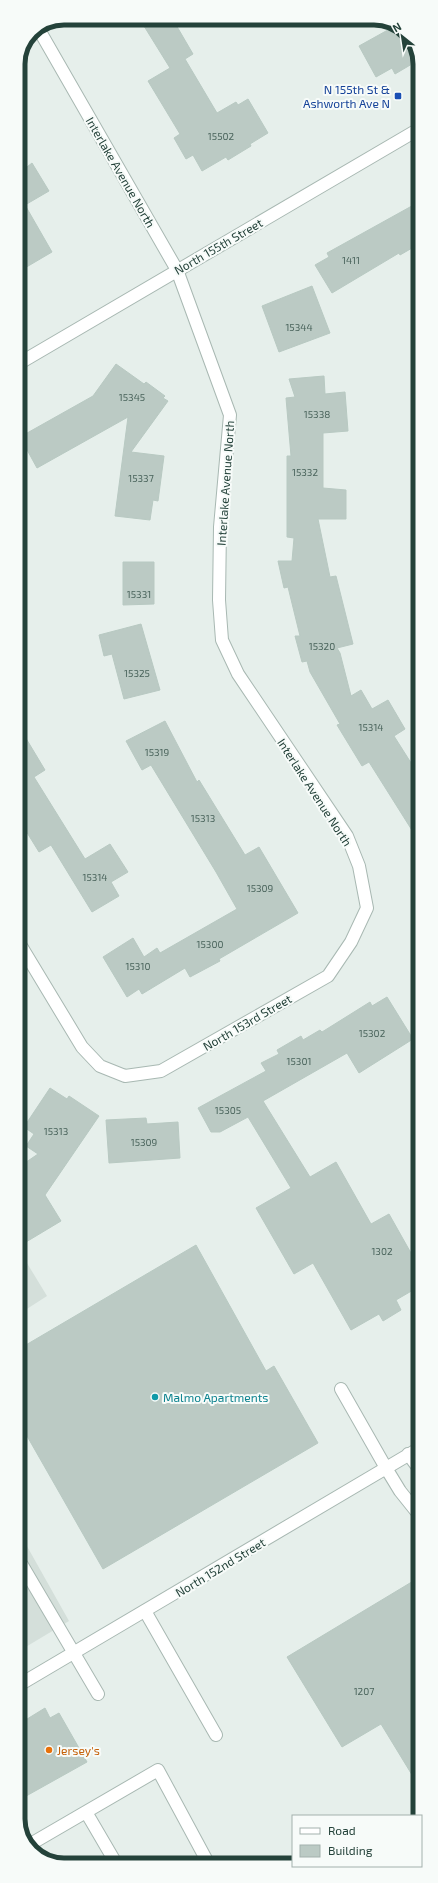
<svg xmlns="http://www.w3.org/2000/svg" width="438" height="1883" font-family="'Exo 2',sans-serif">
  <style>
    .built { fill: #d4dfda }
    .building { fill: #bbcac4; stroke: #b8c9c2 }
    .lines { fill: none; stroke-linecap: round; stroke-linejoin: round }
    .service-casing { stroke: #a8b8b2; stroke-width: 14 }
    .minor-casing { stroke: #a8b8b2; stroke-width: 14 }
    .tertiary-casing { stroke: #a8b8b2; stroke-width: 14 }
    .service { stroke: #fff; stroke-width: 12 }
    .minor { stroke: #fff; stroke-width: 12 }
    .tertiary { stroke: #fff; stroke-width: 12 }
    .transit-dot { fill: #1a4fb4; stroke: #f7fbf9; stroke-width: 1.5 }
    .culture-dot { fill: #0f9aa8; stroke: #f7fbf9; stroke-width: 1.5 }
    .food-dot { fill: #e8710a; stroke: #f7fbf9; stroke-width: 1.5 }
    .labels { text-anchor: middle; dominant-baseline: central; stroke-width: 4; stroke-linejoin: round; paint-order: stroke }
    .number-label { font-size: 10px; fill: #4a645c }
    .transit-label { font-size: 12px; fill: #164399; stroke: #f7fbf9; text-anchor: end }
    .street-label { font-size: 12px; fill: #24423a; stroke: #f7fbf9 }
    .culture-label { font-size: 12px; fill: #0d838f; stroke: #f7fbf9; text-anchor: start }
    .food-label { font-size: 12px; fill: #c56008; stroke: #f7fbf9; text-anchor: start }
    .rim { fill: none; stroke: #24423a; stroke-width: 5 }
  </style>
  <rect width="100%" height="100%" fill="#e6efeb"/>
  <path class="built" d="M19,1250L47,1296L19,1314Z
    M19,1532L69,1621L19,1651Z"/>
  <path class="building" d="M139,18H172L193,54L185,59L217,113L236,102L238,105L248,99L268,133L250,144L251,146L228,160L226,157L202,171L193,155L186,159L174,138L180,134L148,81L170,68Z
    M395,26L406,31L418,53L414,55L417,61L395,74L392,68L376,77L359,46Z
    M32,163L49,191L25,205L52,252L18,272V174Z
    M419,202V244L400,255L399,253L332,293L315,265L329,257L327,253Z
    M312,286L330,333L279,352L262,306Z
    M116,364L144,384L146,382L165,396L163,398L168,401L131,452L164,456L158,501L153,500L150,520L115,516L128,417L37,468L20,437L93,396Z
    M324,376L325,394L345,392L348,431L323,433V488L346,490V519H318L330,577L336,576L353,644L337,648L340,653L351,696L361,690L372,709L388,700L405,729L394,736L420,777V843L369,762L362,766L337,725L340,724L310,672L307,661L302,662L295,636H300L288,587L284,588L278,561H292L294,538L287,537V456H291L286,398L295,397L289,379Z
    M123,562H154V604L123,605Z
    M141,624L160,690L124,699L112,654L104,656L99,635Z
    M165,721L197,782L199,780L245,855L259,847L298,913L219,959L220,961L190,977L185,968L142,994L139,989L127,997L103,957L133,938L144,957L157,948L160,953L237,909L216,872L151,765L142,770L126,741Z
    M18,725L45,770L34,777L85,859L110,844L128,872L111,882L119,896L92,912L51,845L39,852L18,818Z
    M387,997L413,1039L359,1073L347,1053L263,1101L310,1177L336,1162L371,1224L389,1214L420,1269V1286L396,1300L401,1310L383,1321L379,1314L351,1330L313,1263L294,1274L256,1208L291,1188L248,1117L220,1132H211L198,1108L266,1071L261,1063L279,1054L277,1050L301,1036L303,1040L320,1030L322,1032L370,1002L372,1006Z
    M50,1088L67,1099L69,1096L99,1116L45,1195L61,1221L26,1242L19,1230V1167L38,1154L26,1146L34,1134L24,1127Z
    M146,1118L147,1124L178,1122L180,1158L109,1163L106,1120Z
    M196,1245L266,1371L274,1366L318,1443L103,1569L19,1422V1349Z
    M420,1577V1788L381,1724L342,1747L287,1657Z
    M45,1708L50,1718L59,1713L87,1762L19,1800V1724Z"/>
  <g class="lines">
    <g class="service-casing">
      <path id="service" d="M341,1389L386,1468
        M22,1565L98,1694
        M145,1611L216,1735
        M86,1812L117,1865
        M29,1845L158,1770L206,1859L196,1864"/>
    </g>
    <g class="minor-casing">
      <path id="minor" d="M18,941L82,1047L100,1066L125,1076L161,1071L328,976L351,942L367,908L359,866L347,836L238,674L222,640L219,600L220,527L230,415L177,270L38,28
        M408,1454L420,1470
        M386,1468L400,1491L420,1516
        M19,1685L420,1448"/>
    </g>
    <g class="tertiary-casing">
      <path id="tertiary" d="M18,364L419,129"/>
    </g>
    <use href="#service" class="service"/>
    <use href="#minor" class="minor"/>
    <use href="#tertiary" class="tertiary"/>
  </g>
  <rect class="transit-dot" x="394" y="92" width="8" height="8" rx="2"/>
  <circle class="culture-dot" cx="155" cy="1397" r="4"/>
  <circle class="food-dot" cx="49" cy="1750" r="4"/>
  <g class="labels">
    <g class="number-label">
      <text x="221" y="136">15502</text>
      <text x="351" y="260">1411</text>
      <text x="299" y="327">15344</text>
      <text x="132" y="397">15345</text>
      <text x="317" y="414">15338</text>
      <text x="305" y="472">15332</text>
      <text x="141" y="478">15337</text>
      <text x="139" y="594">15331</text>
      <text x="322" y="646">15320</text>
      <text x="137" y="673">15325</text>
      <text x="371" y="727">15314</text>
      <text x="157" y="752">15319</text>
      <text x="203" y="818">15313</text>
      <text x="95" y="877">15314</text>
      <text x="260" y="888">15309</text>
      <text x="210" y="944">15300</text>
      <text x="138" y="966">15310</text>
      <text x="372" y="1033">15302</text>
      <text x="299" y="1061">15301</text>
      <text x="228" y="1110">15305</text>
      <text x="56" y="1131">15313</text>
      <text x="144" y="1142">15309</text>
      <text x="382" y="1251">1302</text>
      <text x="364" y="1691">1207</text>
    </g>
    <g class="transit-label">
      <text x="390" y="89">N 155th St &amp;<tspan x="390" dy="14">Ashworth Ave N</tspan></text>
    </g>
    <g class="street-label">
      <text transform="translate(121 172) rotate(60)">Interlake Avenue North</text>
      <text transform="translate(218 246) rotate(-30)">North 155th Street</text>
      <text transform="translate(225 483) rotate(-86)">Interlake Avenue North</text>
      <text transform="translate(315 792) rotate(57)">Interlake Avenue North</text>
      <text transform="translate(247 1022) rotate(-30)">North 153rd Street</text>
      <text transform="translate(220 1567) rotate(-31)">North 152nd Street</text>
    </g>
    <g class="culture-label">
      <text x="163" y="1397">Malmo Apartments</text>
    </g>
    <g class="food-label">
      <text x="57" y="1750">Jersey's</text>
    </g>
  </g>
  <path d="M0 0H438V1883H0ZM64 25H374A39 39 0 0 1 413 64V1819A39 39 0 0 1 374 1858H64A39 39 0 0 1 25 1819V64A39 39 0 0 1 64 25Z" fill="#f7fbf9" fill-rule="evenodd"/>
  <path class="rim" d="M64 25H374A39 39 0 0 1 413 64V1819A39 39 0 0 1 374 1858H64A39 39 0 0 1 25 1819V64A39 39 0 0 1 64 25Z"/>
  <rect x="292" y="1815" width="130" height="52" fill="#f7fbf9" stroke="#a3b1ad"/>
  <rect x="300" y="1828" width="20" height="6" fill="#ffffff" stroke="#a3b1ad"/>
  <text x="328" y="1835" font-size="12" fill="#24423a">Road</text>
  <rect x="300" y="1845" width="20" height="12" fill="#bbcac4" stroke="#a3b1ad"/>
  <text x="328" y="1855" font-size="12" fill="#24423a">Building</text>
  <g transform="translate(402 36) rotate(330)" stroke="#f7fbf9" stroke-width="3" paint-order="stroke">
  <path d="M0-3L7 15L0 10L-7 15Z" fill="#24423a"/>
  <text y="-6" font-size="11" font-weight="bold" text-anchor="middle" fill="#24423a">N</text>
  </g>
</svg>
